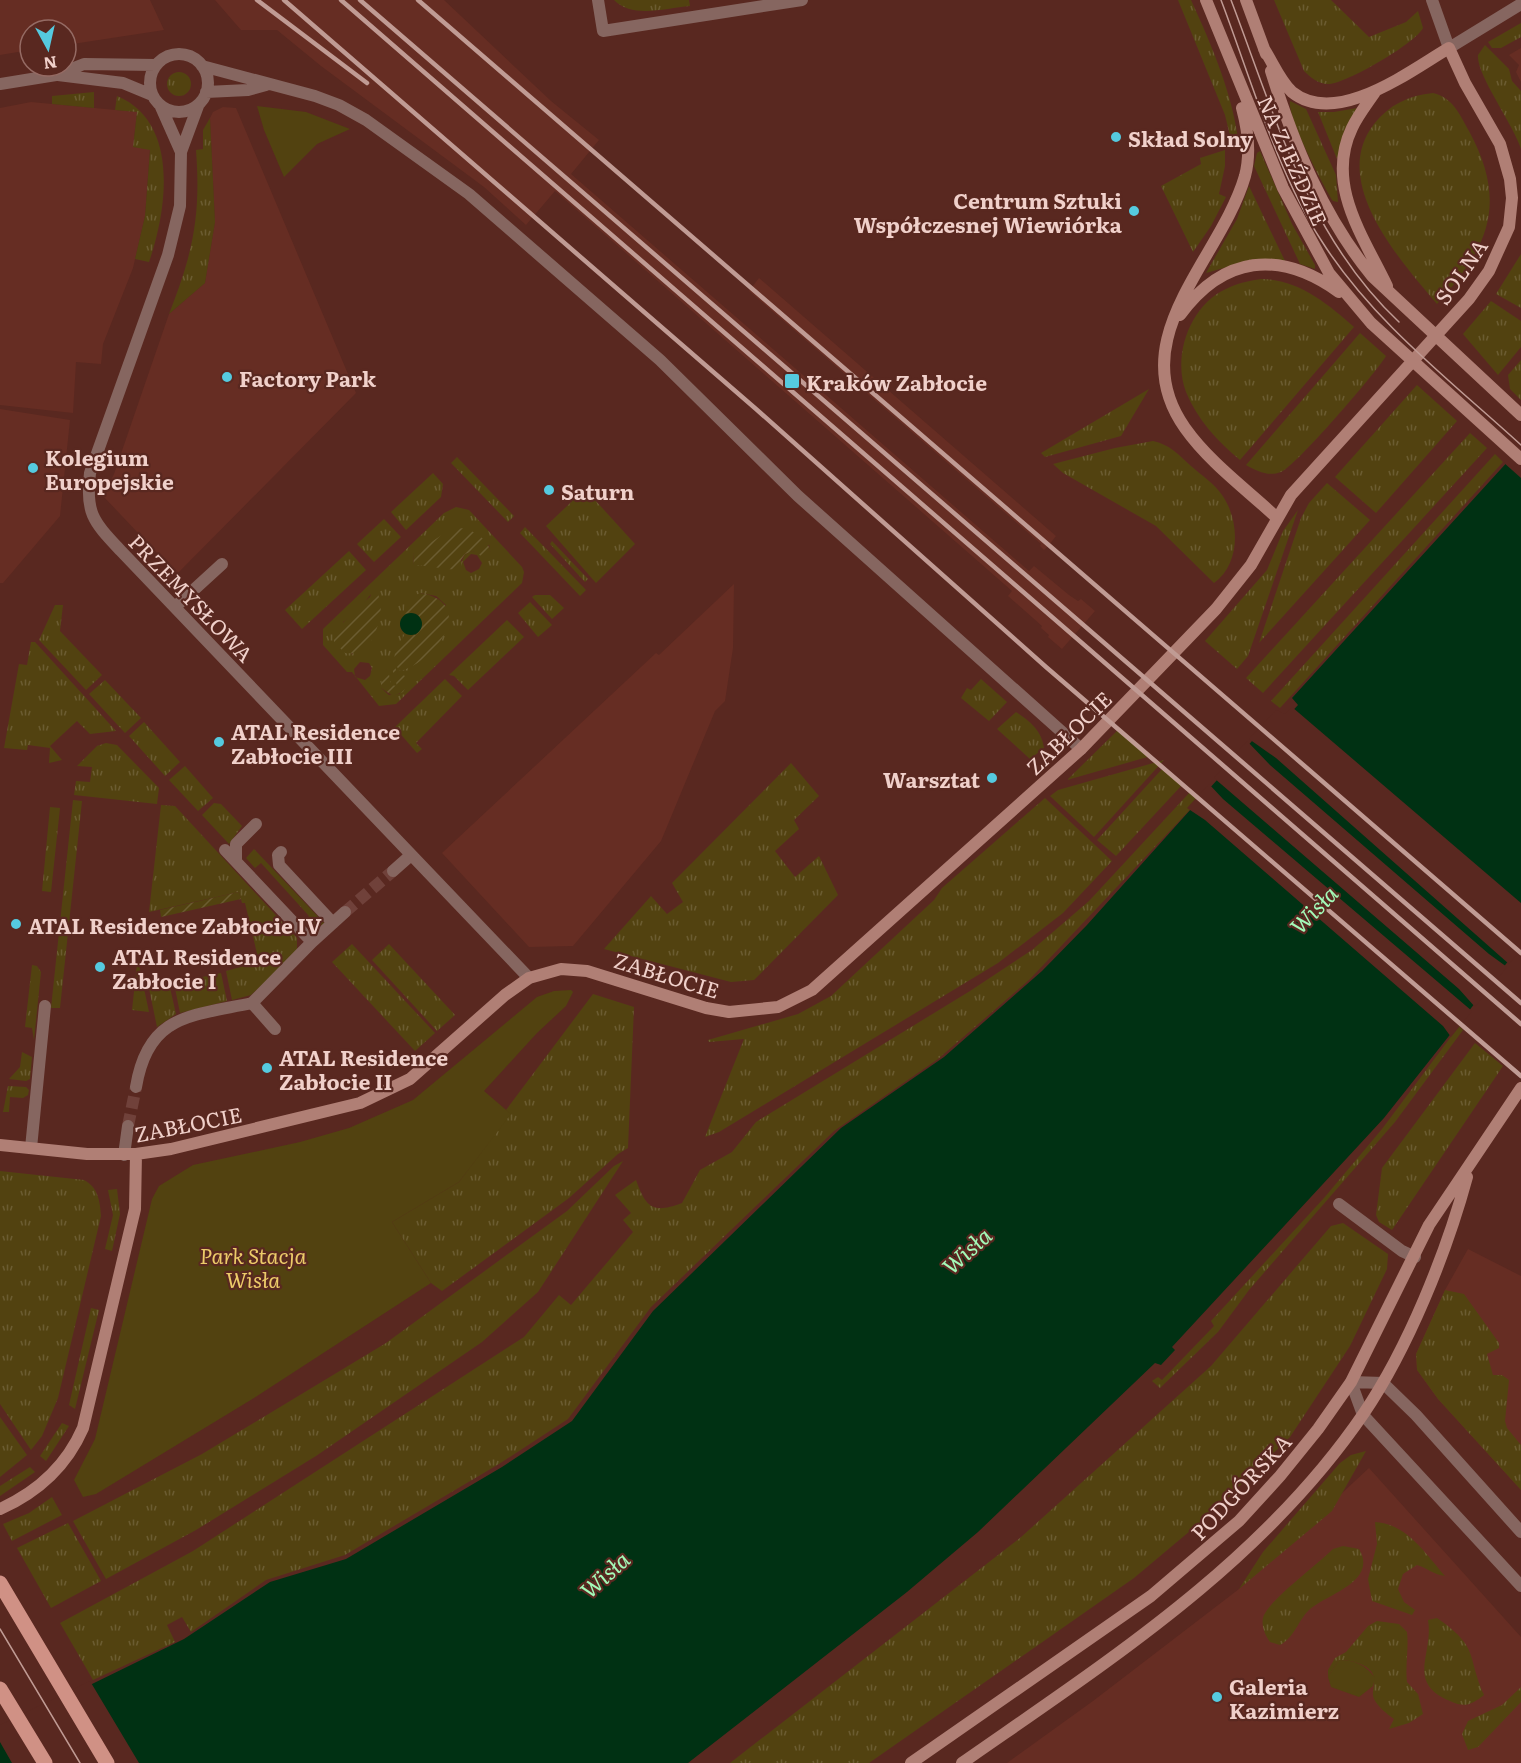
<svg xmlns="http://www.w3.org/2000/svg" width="1521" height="1763" font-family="Literata,serif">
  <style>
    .built { fill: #662d23 }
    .grass { fill: url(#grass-tufts); fill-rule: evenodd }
    .park { fill: #524210 }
    .garden { fill: url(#garden-furrows) }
    .water { fill: #003113 }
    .pier { fill: #592820 }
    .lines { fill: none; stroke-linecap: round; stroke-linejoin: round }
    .street-tunnel { stroke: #70413a; stroke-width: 12; stroke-dasharray: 12 6; stroke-linecap: butt }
    .street { stroke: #866660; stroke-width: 12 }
    .secondary { stroke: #b07f75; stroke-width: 12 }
    .primary { stroke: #d09185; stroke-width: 15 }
    .tram { stroke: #c09b94; stroke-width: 1.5 }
    .rail { stroke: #c09b94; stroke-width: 4.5 }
    .poi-dot { fill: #55cadf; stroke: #592820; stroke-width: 2 }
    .labels { text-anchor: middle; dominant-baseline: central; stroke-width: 4.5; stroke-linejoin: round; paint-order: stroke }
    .poi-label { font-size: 21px; font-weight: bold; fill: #f0d0ca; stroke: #592820; text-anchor: start }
    .street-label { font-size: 21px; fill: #f0d0ca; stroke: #592820 }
    .park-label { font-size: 21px; font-style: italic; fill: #eccb69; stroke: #592820 }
    .water-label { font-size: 22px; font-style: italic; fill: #a3fab8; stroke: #592820 }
  </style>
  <defs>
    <pattern id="grass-tufts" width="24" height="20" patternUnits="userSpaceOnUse" patternTransform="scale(1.5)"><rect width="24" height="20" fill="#524210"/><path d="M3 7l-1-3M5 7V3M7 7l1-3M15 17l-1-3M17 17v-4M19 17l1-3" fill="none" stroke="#6b5c31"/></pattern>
    <pattern id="garden-furrows" width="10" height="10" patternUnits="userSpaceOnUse" patternTransform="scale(1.5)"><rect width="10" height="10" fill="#524210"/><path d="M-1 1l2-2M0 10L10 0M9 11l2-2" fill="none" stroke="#6b5c31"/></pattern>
  </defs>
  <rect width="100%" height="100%" fill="#592820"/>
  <path class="built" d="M0,0H150L164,30L66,45V30H30V50L0,55Z
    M215,0H444L551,101L599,140L571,174L1029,571L1034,566L1069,595L1078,601L1081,599L1095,611L1062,649L1048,637L1049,635L1041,628L1042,626L1008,596L1012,591L555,191L526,225L484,187L321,66L277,30H241Z
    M1521,48V82L1516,72L1519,65L1509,55Z
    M31,102L137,112L133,147L150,149L145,216L133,268L103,344L101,364L76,362L73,413L0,405V108Z
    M223,107L236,108L356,393L177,574L103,496L114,474L169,314L205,283L215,222L210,118L213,112Z
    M759,278L1056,536L1049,545L1044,550L1040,546L1041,544L749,291Z
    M0,409L70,420L60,516L3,583H0Z
    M734,584L733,648L725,701L715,711L661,841L573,946L529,947L442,853L656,653L659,655Z
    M1468,1249L1521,1276V1490L1438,1399L1417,1370L1416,1354L1445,1290Z
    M1369,1468L1521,1637V1763H1007L1093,1701L1239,1589Z"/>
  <path class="grass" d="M614,0H689L690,6C665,8 633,19 614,0Z
    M1178,0H1191C1212,46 1234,97 1239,147L1233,148L1225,115Z
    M1274,0H1331L1369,37L1406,22L1418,11L1423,28C1416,43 1344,85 1328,84C1318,84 1310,77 1304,71Z
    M1521,23V37L1501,48H1492L1488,42Z
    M1485,45L1509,69L1512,81L1521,91V149C1513,124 1476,74 1478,55Z
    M167 84a12 12 0 1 1 24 0a12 12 0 1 1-24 0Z
    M94,92V108L52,104V96Z
    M1433,93C1453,98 1459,113 1469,131C1508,203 1489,247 1437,304C1400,260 1329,182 1374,124C1389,105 1409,95 1433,93Z
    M117,96C180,122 167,210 149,262L135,259L145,216L150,150L133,147L137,112L115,110Z
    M1290,101L1306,109L1336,175L1338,202L1333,201C1323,185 1287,117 1290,101Z
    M1357,108L1344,132L1337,159L1318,112H1334Z
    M210,118L215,222L205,283L169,314C193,253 201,216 196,150L203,149V130Z
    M1225,150V166L1219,194L1226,197L1211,226L1193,252L1161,186L1201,164L1200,158Z
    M1260,151L1292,224L1315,265V269L1300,264L1254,166L1257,153Z
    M1249,186L1285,261L1255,259L1206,273L1237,219Z
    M1521,254V308L1496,294Z
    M1261,279C1298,279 1328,304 1354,327L1240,460C1218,442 1197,419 1186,392C1172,356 1190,305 1226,289C1237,283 1249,281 1261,279Z
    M1491,301L1521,321V347L1498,375L1463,334Z
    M1360,333L1386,356C1375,374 1296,466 1281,472C1268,477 1257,471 1246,465Z
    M1521,360V400L1510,389L1508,375Z
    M1417,385L1457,421L1376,513L1335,477Z
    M1149,389L1121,436L1045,457L1041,453Z
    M1470,433L1487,448L1263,693L1246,678Z
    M1153,441C1169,444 1179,455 1191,466C1201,475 1214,483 1222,495C1240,520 1241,564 1214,583L1156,526L1063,473L1053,464L1115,448Z
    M1495,454L1503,462L1280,708L1271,701Z
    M457,457L514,516L508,522L451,463Z
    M433,473L443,484L441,497L406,530L391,512Z
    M1327,483L1370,520L1259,643L1301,518L1309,503Z
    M585,489L635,544L596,583L546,526Z
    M456,507L469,510L522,567L524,572L522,583L396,704L379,706L352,672H347L323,645V629L444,513ZM489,545L491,555L472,551L465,554L460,565H414L413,554L420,552ZM471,554L477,555L482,563L479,569L471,573L466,570L463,562ZM420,593L436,596L446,605L394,663L409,636L416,635L421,629L422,621L418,615L408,613ZM371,594L352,655L343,622L357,612ZM411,613L418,616L421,629L419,632L402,631L400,625ZM360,662L369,663L372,668L370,676L365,680L355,677L354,669ZM387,669L390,685L395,688L399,684L397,670L400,694L389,695L381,688Z
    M1298,510L1248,656L1237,669L1205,641L1267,570L1283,531Z
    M384,519L401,537L374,562L357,544Z
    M525,527L586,590L580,596L520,533Z
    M552,541L588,579L585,582L550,544Z
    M349,551L366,570L302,629L285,610Z
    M535,595H550L564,608L552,619L532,597Z
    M530,602L552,625L538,637L518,613Z
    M55,605H63L60,631L102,675L86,690L39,640Z
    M507,620L524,637L468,690L454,676L449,675Z
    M31,642H35L116,731L90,734L77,721L50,746L62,760L49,763L50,748L28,745L27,750L4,748L19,664L27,665Z
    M445,679L462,696L416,743L422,749L417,753L397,730L393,729Z
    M981,679L1007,702L989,721L961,698L967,688L971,690Z
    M105,680L141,718L125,733L89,694Z
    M1016,712C1030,721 1042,731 1044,748L1030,759L997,729Z
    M144,722L180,762L165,776L129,736Z
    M1120,728L1151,756L1067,780Z
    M106,743L117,745L159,788L157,804L74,795L76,781L90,782L92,767L77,766L97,746Z
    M1164,760L1094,837L1050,796L1058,790Z
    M791,763L819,796L794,820L799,829L775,851L795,877L819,856L838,895L754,980L731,982L604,949L651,896L667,914L683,902L672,883Z
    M185,766L213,798L198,811L169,780Z
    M1163,768L1182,785L1116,856L1097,840Z
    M1190,792L1199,800L1030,979L938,1059L834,1131L651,1307L568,1419L499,1464L345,1555L266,1580L191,1632L182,1617L167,1625L175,1642L93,1680L60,1623L193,1551L524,1337L559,1295L571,1305L633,1232L623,1220L631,1213L615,1195L636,1180C646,1208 653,1214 682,1203L700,1170L732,1152L756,1122L970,991L1032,950L1089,901Z
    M1045,798L1112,861L1063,913L998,963L719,1132L705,1137L744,1039L709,1042L708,1040L798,1014L831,996L934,900L942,888Z
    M73,800L82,801L60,1008H51Z
    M214,803L221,804L242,826L229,844L202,815Z
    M161,805L175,806L297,938V952L251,995L232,1000L226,971L259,962L245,903H242L239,892L149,912Z
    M50,807L60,808L51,892L42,891Z
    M254,849L325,924L319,926L307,924L304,921L309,916L261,863L255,868L246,858Z
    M352,944L435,1033L415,1051L332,962Z
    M389,944L455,1015L437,1031L372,960Z
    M137,964L139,965L149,1012L132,1010Z
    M32,965L37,966L41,972L34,1040L32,1028L25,1027Z
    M221,973L227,1001L180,1013L174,983Z
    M159,977L160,980L168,979L176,1014L157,1027L147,979Z
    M593,994L634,1007L628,1148L618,1154L569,1198L442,1291L431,1283L392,1222L459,1182L510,1114L506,1110Z
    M1459,1026L1463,1030L1395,1122L1249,1290L1218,1332L1160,1388L1152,1381L1158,1377L1162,1380L1214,1326L1211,1321L1324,1198L1382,1129Z
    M1475,1043L1503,1066L1392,1230L1379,1222L1376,1215L1382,1168Z
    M22,1052L32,1057L30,1079L26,1081L9,1079L20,1067Z
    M8,1086L26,1087L29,1090L28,1095L23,1098L10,1097L9,1112H3Z
    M623,1161L538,1292L482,1342L316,1456L196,1530L106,1579L73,1521L202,1454L386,1343L567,1211L614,1166Z
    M0,1171L84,1180C98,1187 100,1201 101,1216L58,1398L42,1436L31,1450L0,1404Z
    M117,1189L120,1214L112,1251L105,1249L113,1215L108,1190Z
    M1343,1223L1388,1254L1387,1269L1350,1346L1290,1437L1215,1510L1134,1578L869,1763H730L1020,1538L1211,1366L1331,1226Z
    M1445,1290L1464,1294L1499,1343V1348L1487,1354L1493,1375H1502L1509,1380L1505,1421L1507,1428L1521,1445V1490L1438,1399L1417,1370L1416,1354Z
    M91,1308L99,1310L75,1409L69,1405Z
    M0,1417L27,1455L0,1477Z
    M62,1423L69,1426L46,1461L40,1456Z
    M1366,1451L1332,1511L1239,1589L1263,1552L1340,1463L1351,1455Z
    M30,1467L35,1472L0,1496V1486Z
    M52,1497L62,1515L12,1541L3,1524L29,1513Z
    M1375,1522C1407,1524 1425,1553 1445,1576C1434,1575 1427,1568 1417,1565L1403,1574L1398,1589L1404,1602L1415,1610L1412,1615L1372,1601L1368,1579L1377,1544Z
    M68,1523L101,1581L51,1608L17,1548Z
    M1343,1546L1359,1549C1379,1582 1324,1595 1309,1610C1297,1622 1295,1637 1280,1645L1270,1642C1265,1635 1260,1624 1264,1615C1271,1599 1318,1564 1333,1549Z
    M1437,1618C1480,1648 1466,1654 1484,1695C1471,1705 1465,1708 1450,1701C1405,1682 1434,1654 1428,1620Z
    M1377,1621L1399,1624L1407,1632C1409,1649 1405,1665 1407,1682L1418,1694L1423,1714L1409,1723L1389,1729L1394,1719C1387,1714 1378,1707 1374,1699C1371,1692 1375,1686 1374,1679C1374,1665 1351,1660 1339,1660L1328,1677V1670L1335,1658L1346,1652L1368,1626Z
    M1521,1687V1702L1478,1747L1468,1750L1462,1734L1468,1721L1502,1705Z"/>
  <path class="park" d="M257,106L306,112L350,129L317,144L284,177L264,130Z
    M571,990L573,992L566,1006L537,1033L484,1091L511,1114L459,1182L392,1222L431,1283L254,1398L96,1494L83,1497L74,1480L95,1439L152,1199L159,1186L193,1165L300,1142L349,1128L413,1100L537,997L554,991Z
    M1339,1660C1355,1660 1366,1665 1375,1678L1373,1686L1359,1697L1331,1687L1328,1677Z"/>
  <path class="garden" d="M466,528C479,535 488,539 492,555L481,556L473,551L465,554L461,560L462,569C445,571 431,565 414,565L413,554L451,529Z
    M377,592C387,612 375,636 364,654L345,653L334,642V633C340,625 370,595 377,592Z
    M420,593C479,603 435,662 400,671L394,663L395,651L405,634L416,635L422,626L418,615L411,613L404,614C403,601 409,598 420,593Z
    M395,667L399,678L404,675L408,682L403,692L393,696L381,688L382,672L388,669L391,685L397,686L392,668Z
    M239,892L241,899L161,917L160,910Z"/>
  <path class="water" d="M1521,447V945L1384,1118L1172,1347L1175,1350L1161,1365L1155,1363L978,1532L907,1592L688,1763H0V1729L184,1639L270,1582L346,1559L502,1467L572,1421L653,1311L841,1128L944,1057L1042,971L1087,925L1278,712L1286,718L1298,705L1292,698Z
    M400 624a11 11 0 1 1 22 0a11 11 0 1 1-22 0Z"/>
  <path class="pier" d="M1521,444V478L1503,462Z
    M1292,707L1521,903V949L1509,964L1276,758L1249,739L1276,710L1285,714Z
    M1247,741L1270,765L1489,954L1507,967L1475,1007L1459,989L1214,778Z
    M1209,784L1223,799L1472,1011L1451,1037L1443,1026L1205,820L1187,808Z
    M90,1681L139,1763H12L0,1742V1725Z"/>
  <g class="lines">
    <path class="street-tunnel" d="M345,912L393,871
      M128,1126L136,1087"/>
    <path class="street" d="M598,0L603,31L802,0
      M1432,0L1449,48L1521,4
      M150 83a29 29 0 1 1 58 0a29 29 0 1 1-58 0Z
      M202,66L315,96L339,105L366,120L469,194L660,360L798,496L1081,749
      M58,75L123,83L152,95
      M0,84L56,75L84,64L156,65
      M206,92L248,90L266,85
      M198,106L181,152L180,206L168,255L90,473C85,514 94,522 121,551L529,978
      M161,107L181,152
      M175,607L222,564
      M225,850L312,942L345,912
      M281,852L278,855L279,865L333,923
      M236,860V844L256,824
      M393,871L411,855
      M275,1029L252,1003L312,942
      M136,1087C148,1014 191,1016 252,1003
      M31,1148L45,1006
      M124,1155L128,1126
      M1339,1204L1402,1251L1415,1257
      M1521,1532L1416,1415L1383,1383L1351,1382L1363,1415L1521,1586"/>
    <path class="secondary" d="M1206,0L1283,188L1329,273L1371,323L1521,459
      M1246,0L1266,54
      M1271,71C1294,145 1323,216 1372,276L1521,415
      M1375,92C1367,104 1358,115 1352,128C1325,184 1363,236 1387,286
      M1242,108C1248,130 1251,153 1245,176C1221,259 1121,338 1185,428C1209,462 1246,489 1276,517
      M1180,315C1223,256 1279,249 1339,292
      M0,1145L87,1154H136L171,1149L360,1103L410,1079L505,995L529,978L561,969L587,971L706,1008L729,1012L778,1007L812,990L1081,749L1216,609L1251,565L1291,495L1469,299L1489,271L1509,227L1512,198L1510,179L1500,144L1465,83L1449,48C1411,70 1337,128 1292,92C1280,81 1273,63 1264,49
      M0,1509C38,1492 66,1467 83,1428L135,1209L136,1154
      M911,1763L1151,1596L1239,1521L1280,1476L1318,1429L1351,1382L1429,1225L1521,1088
      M962,1763C1108,1661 1262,1563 1364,1413C1408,1348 1446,1254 1467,1177"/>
    <path class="primary" d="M0,1583L107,1763
      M0,1689L45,1763"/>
    <path class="tram" d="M1221,0C1250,76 1277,172 1321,240C1372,321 1451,381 1521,445
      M1231,0C1274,113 1308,237 1399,322
      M0,1629L80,1763"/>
    <path class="rail" d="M257,0L367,83
      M284,0L756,409L1046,667L1521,1076
      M341,0L1521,1024
      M360,0L1521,1003
      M418,0L1521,953"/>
  </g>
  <g class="poi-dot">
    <circle cx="1116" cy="137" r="6"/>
    <circle cx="1134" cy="211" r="6"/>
    <circle cx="227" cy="377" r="6"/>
    <rect x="784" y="373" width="16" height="16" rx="3"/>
    <circle cx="33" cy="468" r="6"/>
    <circle cx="549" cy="490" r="6"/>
    <circle cx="219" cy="742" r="6"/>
    <circle cx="992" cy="778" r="6"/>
    <circle cx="16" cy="924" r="6"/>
    <circle cx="100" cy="967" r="6"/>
    <circle cx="267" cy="1068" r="6"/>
    <circle cx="1217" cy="1697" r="6"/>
  </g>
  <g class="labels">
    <g class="poi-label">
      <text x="1128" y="137">Skład Solny</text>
      <text x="1122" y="199" text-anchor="end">Centrum Sztuki<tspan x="1122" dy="24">Współczesnej Wiewiórka</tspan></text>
      <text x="239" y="377">Factory Park</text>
      <text x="806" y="381">Kraków Zabłocie</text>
      <text x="45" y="456">Kolegium<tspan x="45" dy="24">Europejskie</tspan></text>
      <text x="561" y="490">Saturn</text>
      <text x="231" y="730">ATAL Residence<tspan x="231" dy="24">Zabłocie III</tspan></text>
      <text x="980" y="778" text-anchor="end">Warsztat</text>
      <text x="28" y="924">ATAL Residence Zabłocie IV</text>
      <text x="112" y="955">ATAL Residence<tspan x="112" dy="24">Zabłocie I</tspan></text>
      <text x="279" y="1056">ATAL Residence<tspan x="279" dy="24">Zabłocie II</tspan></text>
      <text x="1229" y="1685">Galeria<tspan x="1229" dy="24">Kazimierz</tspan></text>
    </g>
    <g class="street-label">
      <text transform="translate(1294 160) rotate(66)">NA ZJEŹDZIE</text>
      <text transform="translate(1460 271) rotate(-55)">SOLNA</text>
      <text transform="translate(192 597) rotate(46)">PRZEMYSŁOWA</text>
      <text transform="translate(1068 732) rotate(-44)">ZABŁOCIE</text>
      <text transform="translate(667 974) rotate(17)">ZABŁOCIE</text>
      <text transform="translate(188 1123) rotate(-11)">ZABŁOCIE</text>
      <text transform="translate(1240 1486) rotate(-47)">PODGÓRSKA</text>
    </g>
    <g class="park-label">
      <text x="253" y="1254">Park Stacja<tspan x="253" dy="24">Wisła</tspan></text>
    </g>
    <g class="water-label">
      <text transform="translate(1313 909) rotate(-46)">Wisła</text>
      <text transform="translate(966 1250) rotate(-42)">Wisła</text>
      <text transform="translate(604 1574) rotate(-42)">Wisła</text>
    </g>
  </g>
  <g transform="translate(48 48) rotate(172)"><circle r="28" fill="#592820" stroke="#956b64" stroke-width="1.5"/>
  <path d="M0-4.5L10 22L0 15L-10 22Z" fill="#55cadf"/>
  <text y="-9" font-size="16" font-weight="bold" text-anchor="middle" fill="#f0d0ca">N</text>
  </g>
</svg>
